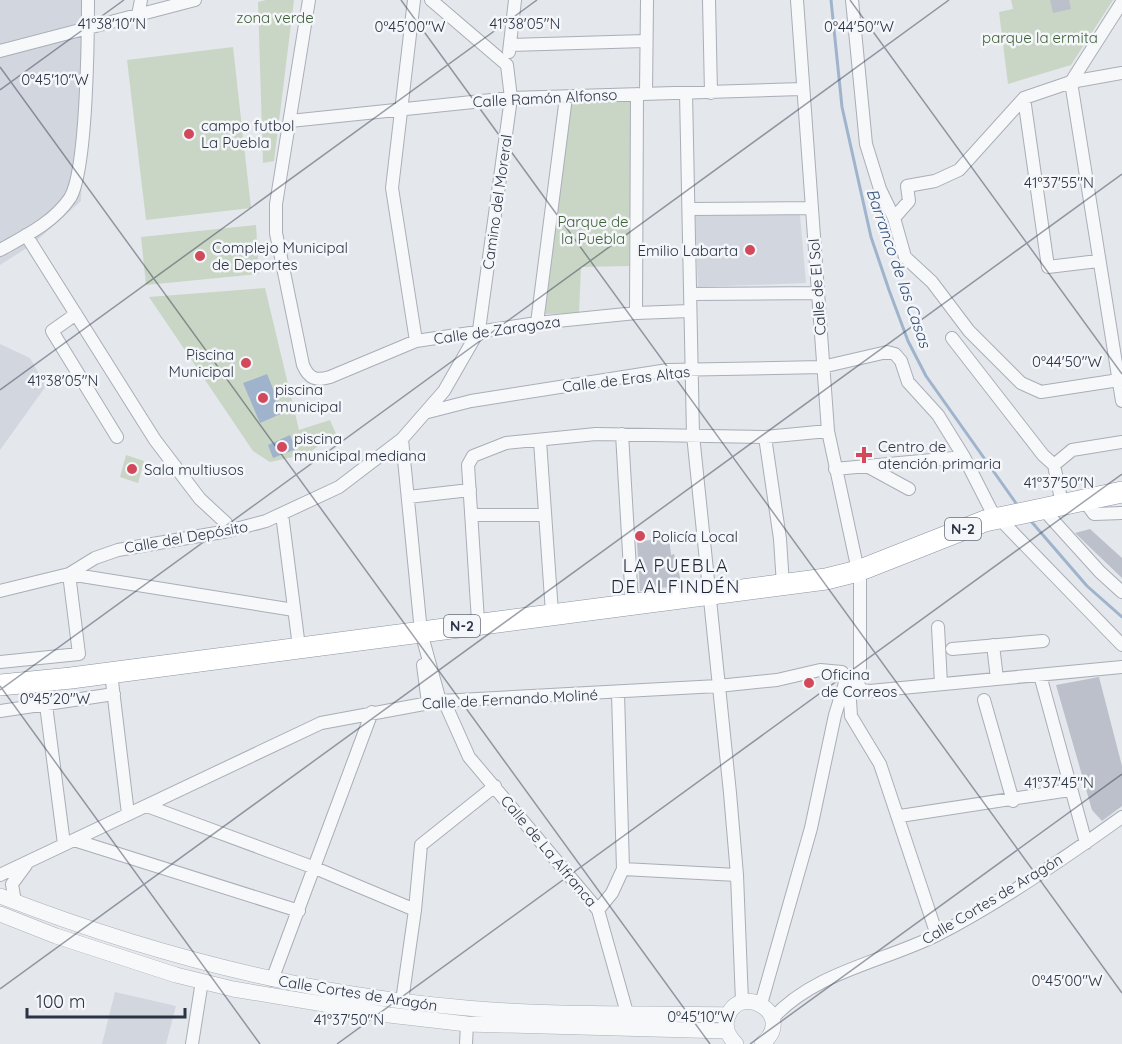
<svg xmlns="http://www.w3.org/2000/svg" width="1122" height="1044" font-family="Quicksand,sans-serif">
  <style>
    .built { fill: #d2d6de }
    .green { fill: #c9d6c5 }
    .water { fill: #9fb4cc }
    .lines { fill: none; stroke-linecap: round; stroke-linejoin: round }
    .stream { stroke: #9fb4cc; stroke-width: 3 }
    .building { fill: #bbc0ca }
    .minor-casing { stroke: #a9aeb7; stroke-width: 14 }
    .tertiary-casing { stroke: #a9aeb7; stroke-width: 16 }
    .trunk-casing { stroke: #8b94a3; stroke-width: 22 }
    .minor { stroke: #f7f8fa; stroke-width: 12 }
    .tertiary { stroke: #f7f8fa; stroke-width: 15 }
    .trunk { stroke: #fff; stroke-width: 21 }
    .ticks { fill: none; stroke: #2b3445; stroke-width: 1.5; stroke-opacity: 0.45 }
    .poi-dot { fill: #d1495b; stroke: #f4f6f9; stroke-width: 2 }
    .labels { text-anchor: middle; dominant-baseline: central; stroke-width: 5; stroke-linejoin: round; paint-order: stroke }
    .shield { fill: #f4f6f9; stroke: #676e7b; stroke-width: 1.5 }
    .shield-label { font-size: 14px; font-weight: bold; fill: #2b3445 }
    .park-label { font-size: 15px; fill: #3f6138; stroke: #f4f6f9 }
    .street-label { font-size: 15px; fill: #2b3445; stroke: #f4f6f9 }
    .poi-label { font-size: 15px; fill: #2b3445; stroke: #f4f6f9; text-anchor: start }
    .water-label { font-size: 16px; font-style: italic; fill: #34527a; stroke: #f4f6f9 }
    .quarter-label { font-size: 18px; letter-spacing: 1.5px; fill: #1d2536; stroke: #f4f6f9 }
    .ticks-label { font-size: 15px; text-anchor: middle; fill: #2b3445; stroke: #f4f6f9; stroke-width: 5; stroke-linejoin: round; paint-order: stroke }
  </style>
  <rect width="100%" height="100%" fill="#e4e7ec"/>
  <path class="built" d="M0,0H87L81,201L33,244L0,265Z
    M800,215L806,283L698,287L695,216Z
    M0,344L30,358L46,386L0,450Z
    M115,992L176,1006L166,1044H102Z"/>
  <path class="green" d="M266,0H294L274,161L263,163L258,2Z
    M1011,0H1113L1071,65L1008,84L999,12L1013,9Z
    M233,47L251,208L146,220L127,60Z
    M632,101L629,266L581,267L579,313L545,314L571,103Z
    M256,225L259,274L146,285L141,237Z
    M265,288L299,430L330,420L336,434L307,454L270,462L253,451L149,297Z
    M126,455L144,461L138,483L120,477Z"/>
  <path class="water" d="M267,374L283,413L260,423L243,383Z
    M290,435L296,449L273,458L268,445Z"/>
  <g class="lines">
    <path class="stream" d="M831,0L842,107L871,237L889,290L908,341L926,376L1018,506
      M1030,520L1087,586L1122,617"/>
  </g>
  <path class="building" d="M1050,0H1069L1071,9L1053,13Z
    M1090,529L1122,558V578L1075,533Z
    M669,537L671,555L674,554L682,585L640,591L637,542Z
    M1099,677L1122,766V806L1102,821L1092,810L1056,685Z"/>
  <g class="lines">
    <g class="minor-casing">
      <path id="minor" d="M309,0L276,204V233L303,365C309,379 316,381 330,377L416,341L537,323L636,313L690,311
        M414,0L392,188L416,341
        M709,0L711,93
        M797,0L828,431L860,580V669
        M852,0L866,144L880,189L894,218L905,257L932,282L969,331L1021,383L1041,392L1119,380
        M138,15L141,0
        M510,45L645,41
        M0,51L195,0
        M509,52L515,0
        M1071,82L1122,401
        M1071,82L1122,2
        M686,93L693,435L730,793L737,875L742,1002
        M646,94L647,0
        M1024,98L1048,267L1098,261
        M290,121L511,98L801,89
        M689,209L812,208
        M894,218L909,201L907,186L935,181L959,170L1024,98L1071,82L1122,73
        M26,235L155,440L200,499L226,523L228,531
        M0,250C25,236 53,223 70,198C87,171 88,37 88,0
        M690,294L817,293
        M636,313L637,94
        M76,314L52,331L117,437
        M537,323L566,97
        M952,338L1043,455L1054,465
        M428,412L471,401L668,370L822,367L887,352L895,354L901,361L908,382L938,415L964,457L991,510L1122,645
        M622,434L632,603
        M765,437L780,539L783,585
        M402,439L421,632L440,701
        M540,441L552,613
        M865,465L909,489
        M835,469L964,457
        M408,497L470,490
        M1083,499L1094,514L1122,513
        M1062,504L1054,465L1072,450L1122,442
        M1042,508L1100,572L1122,592
        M282,514L299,647
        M471,515H544
        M69,574L294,610
        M0,591L69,574L95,558L118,550L228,531L266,521L339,487L402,439L444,391L479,330L511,98L507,65L431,0
        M475,624L478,621L468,465L473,456L506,443L596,434L765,437L828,431
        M938,627L941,684
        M993,645L997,679
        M952,649L1043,641
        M0,662L79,654L69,574
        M423,665L428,703
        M111,673L128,814
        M1040,675L1086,843
        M857,683L862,690L870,691L1122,667
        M849,685L851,716L880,764L937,935
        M984,700L1013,801
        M444,701L469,757L598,910L627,1013
        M46,705L64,844
        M0,711L114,694
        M147,806L315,868L415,910
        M900,816L1070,790
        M74,840L299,911
        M623,869L737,875
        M0,875L321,723L440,701L718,686L777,680L820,670L842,672
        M15,902L12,884L26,865
        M598,910L612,893L623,869L618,693
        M272,980L372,712
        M402,1001L415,910L421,845L495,786
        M761,1004L811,828L835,715L845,683
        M772,1019C814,972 883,962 937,935C999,903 1065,858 1122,817
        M192,1044L202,981
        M466,1044L467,1024"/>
    </g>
    <g class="tertiary-casing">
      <path id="tertiary" d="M0,896C147,953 299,993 456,1007C546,1016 638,1013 728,1015
        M0,914L56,936L176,975L233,989L389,1015L467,1024L727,1031
        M736,1044C729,1037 724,1029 727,1019C737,980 798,1014 762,1044"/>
    </g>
    <g class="trunk-casing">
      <path id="trunk" d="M0,685L71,678L826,579L858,571L985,521L1122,492"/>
    </g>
    <use href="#minor" class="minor"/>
    <use href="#tertiary" class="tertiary"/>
    <use href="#trunk" class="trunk"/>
  </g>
  <path class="ticks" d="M401,0L1122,993M850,0L1122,374M0,67L710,1044M0,90L124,0M0,390L537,0M0,686L260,1044M0,690L949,0M0,989L1122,174M337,1044L1122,474M750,1044L1122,774"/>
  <g class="poi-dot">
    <circle cx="189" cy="134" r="6"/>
    <circle cx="750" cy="250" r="6"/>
    <circle cx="200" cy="256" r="6"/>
    <circle cx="246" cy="363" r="6"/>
    <circle cx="263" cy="398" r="6"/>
    <circle cx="282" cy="447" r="6"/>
    <path d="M861 446h6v6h6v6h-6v6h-6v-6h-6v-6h6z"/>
    <circle cx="132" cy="469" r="6"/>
    <circle cx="640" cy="536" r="6"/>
    <circle cx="809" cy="683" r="6"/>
  </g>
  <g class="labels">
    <g class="shield">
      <rect x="945" y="518" width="36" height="22" rx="4.5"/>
      <rect x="444" y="615" width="36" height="22" rx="4.5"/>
    </g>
    <g class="shield-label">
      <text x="963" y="529">N-2</text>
      <text x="462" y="626">N-2</text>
    </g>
    <g class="park-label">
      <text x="275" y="17">zona verde</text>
      <text x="1040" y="37">parque la ermita</text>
      <text x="593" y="221">Parque de<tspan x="593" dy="17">la Puebla</tspan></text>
    </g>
    <g class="street-label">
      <text transform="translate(545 98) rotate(-3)">Calle Ramón Alfonso</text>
      <text transform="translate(497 202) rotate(-82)">Camino del Moreral</text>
      <text transform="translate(817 287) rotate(-94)">Calle de El Sol</text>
      <text transform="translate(497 330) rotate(-8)">Calle de Zaragoza</text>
      <text transform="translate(626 379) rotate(-7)">Calle de Eras Altas</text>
      <text transform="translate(186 537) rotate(-10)">Calle del Depósito</text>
      <text transform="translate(510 699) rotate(-3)">Calle de Fernando Moliné</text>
      <text transform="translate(549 851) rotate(50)">Calle de La Alfranca</text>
      <text transform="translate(992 899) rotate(-31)">Calle Cortes de Aragón</text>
      <text transform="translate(358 993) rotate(9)">Calle Cortes de Aragón</text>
    </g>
    <g class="poi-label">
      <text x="201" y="125">campo futbol<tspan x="201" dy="17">La Puebla</tspan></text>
      <text x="212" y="247">Complejo Municipal<tspan x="212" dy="17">de Deportes</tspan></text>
      <text x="738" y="250" text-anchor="end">Emilio Labarta</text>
      <text x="234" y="354" text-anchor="end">Piscina<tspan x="234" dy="17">Municipal</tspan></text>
      <text x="275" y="389">piscina<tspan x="275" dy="17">municipal</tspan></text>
      <text x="294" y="438">piscina<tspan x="294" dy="17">municipal mediana</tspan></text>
      <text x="878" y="446">Centro de<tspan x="878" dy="17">atención primaria</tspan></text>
      <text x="144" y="469">Sala multiusos</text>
      <text x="652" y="536">Policía Local</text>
      <text x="821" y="674">Oficina<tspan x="821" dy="17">de Correos</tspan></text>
    </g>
    <g class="water-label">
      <text transform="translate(899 268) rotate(71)">Barranco de las Casas</text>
    </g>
    <g class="quarter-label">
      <text x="676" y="565">LA PUEBLA<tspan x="676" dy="21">DE ALFINDÉN</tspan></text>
    </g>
  </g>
  <g class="ticks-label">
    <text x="112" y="29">41°38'10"N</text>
    <text x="525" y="29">41°38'05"N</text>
    <text x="410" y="32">0°45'00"W</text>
    <text x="859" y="32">0°44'50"W</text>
    <text x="55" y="85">0°45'10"W</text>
    <text x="1059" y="188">41°37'55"N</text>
    <text x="1067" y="367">0°44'50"W</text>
    <text x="63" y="386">41°38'05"N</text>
    <text x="1059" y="488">41°37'50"N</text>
    <text x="55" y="704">0°45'20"W</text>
    <text x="1059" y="788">41°37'45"N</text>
    <text x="1067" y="986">0°45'00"W</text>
    <text x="701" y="1022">0°45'10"W</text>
    <text x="349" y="1025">41°37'50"N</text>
  </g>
  <path d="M27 1008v9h158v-9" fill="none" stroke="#2b3445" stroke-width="3"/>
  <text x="36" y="1008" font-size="18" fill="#2b3445" stroke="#f4f6f9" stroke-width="4.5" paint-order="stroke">100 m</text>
</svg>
